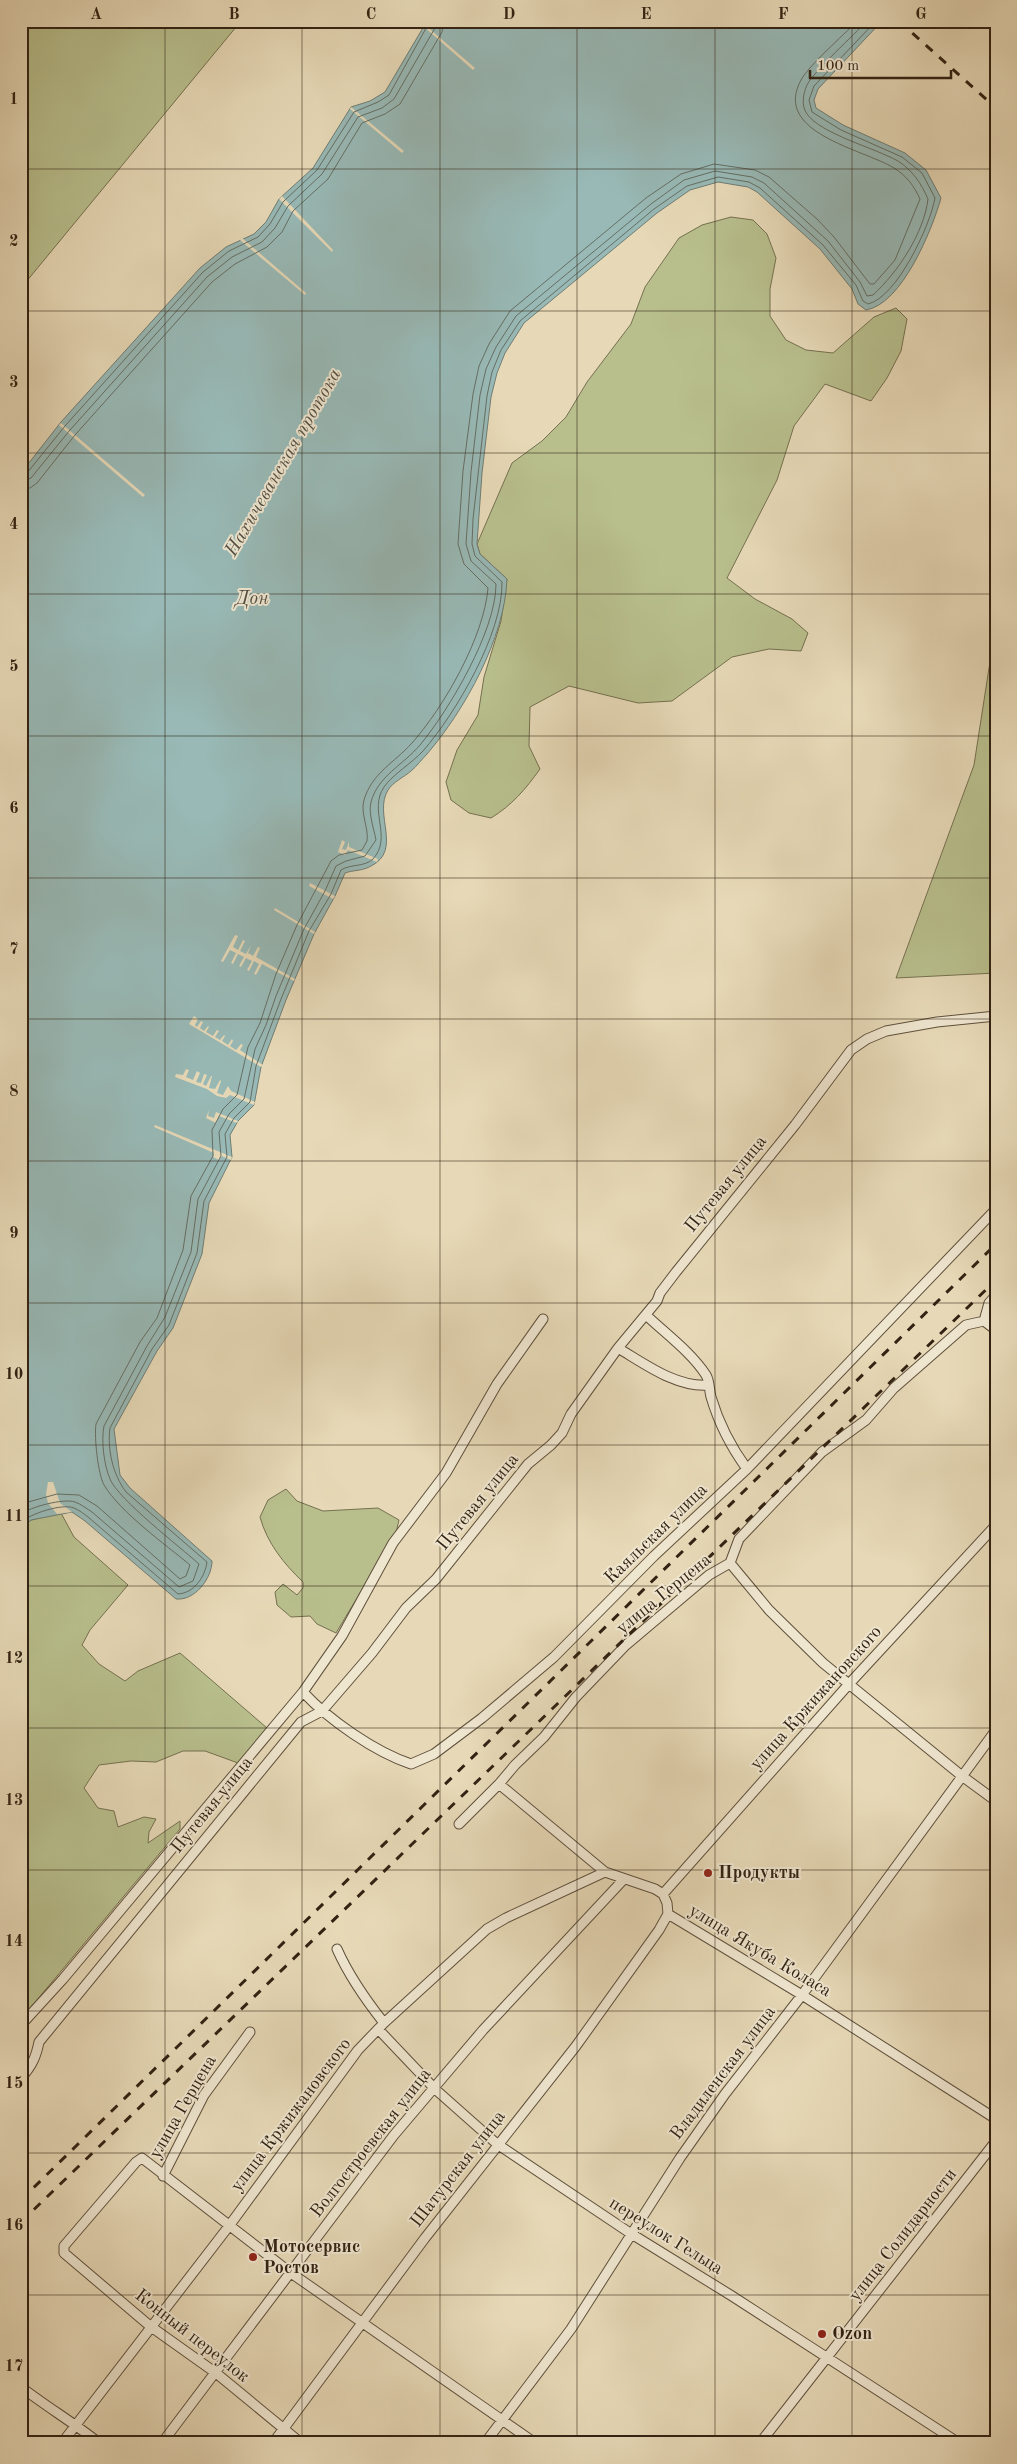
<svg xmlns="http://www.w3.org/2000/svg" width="1017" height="2464" font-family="'Old Standard TT',serif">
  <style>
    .green { fill: #b8bf8d; stroke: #757050 }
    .water { fill: #98b9b6; stroke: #6f7d75 }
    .pier { fill: #e7d9b7 }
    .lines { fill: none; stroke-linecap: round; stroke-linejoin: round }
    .shore { stroke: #656e64; stroke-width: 1 }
    .street-casing { stroke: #5f503c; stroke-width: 11 }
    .street { stroke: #efe6d0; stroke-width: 9 }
    .rail { stroke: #322213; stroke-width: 3; stroke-dasharray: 9 9; stroke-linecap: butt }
    .grid { fill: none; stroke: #322213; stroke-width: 1; stroke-opacity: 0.55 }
    .poi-dot { fill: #8f2418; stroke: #efe6d0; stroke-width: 2 }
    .labels { text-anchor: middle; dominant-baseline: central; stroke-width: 4; stroke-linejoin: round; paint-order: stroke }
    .street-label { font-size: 18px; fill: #322213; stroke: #efe6d0 }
    .poi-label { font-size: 18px; font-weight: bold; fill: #322213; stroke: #efe6d0; text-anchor: start }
    .water-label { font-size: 19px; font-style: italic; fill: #514f44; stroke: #efe6d0 }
    .neatline { fill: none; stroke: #322213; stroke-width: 2 }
    .grid-label { font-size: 16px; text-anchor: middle; font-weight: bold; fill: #322213 }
  </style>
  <rect width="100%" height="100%" fill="#e7d9b7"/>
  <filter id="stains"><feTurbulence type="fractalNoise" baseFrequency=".004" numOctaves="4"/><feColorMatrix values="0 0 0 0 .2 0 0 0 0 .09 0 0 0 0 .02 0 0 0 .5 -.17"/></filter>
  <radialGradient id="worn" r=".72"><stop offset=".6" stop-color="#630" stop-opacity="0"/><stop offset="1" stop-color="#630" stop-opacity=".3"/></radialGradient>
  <path class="green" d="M21,21H241L21,288Z
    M731,217L753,220L767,234L776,258L770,289V316L786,340L806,350L833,353L874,317L896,308L907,319L901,351L887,378L871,401L825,384L794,426L777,480L727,578L755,599L792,619L808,633L801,651L769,649L732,657L672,701L638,703L569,686L530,707L529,746L540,769C525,790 512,805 491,818L469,813L451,800L446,782L457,750L478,715L484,677L501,621L507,579L480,554L477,544L512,463L542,441L566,417L587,382L631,324L645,287L679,238L702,225Z
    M996,623V973L896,978L974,765Z
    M286,1489L297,1501L323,1511L378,1508L399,1520L396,1533L336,1633L317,1624L310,1616L291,1617L277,1605L275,1592L283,1584L297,1595L303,1588V1582C284,1564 267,1543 260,1517L268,1500Z
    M61,1513L74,1537L128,1585L90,1630L82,1645L99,1664L125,1681L138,1671L180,1653L267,1728L238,1763L205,1751H183L156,1762L131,1761L99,1765L84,1788L98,1808L114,1811L118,1827L144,1817L156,1819L149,1832L148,1843L180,1821V1829L21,2019V1529L31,1520Z"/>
  <path class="water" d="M427,21H882L818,89L814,100L816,108L843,125L905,153L926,170L941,198C932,230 902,304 866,310L858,304L852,289L820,249L757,192L748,187L718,182L690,190L657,213L524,323L505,353L497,373L491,397L482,473L477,544L480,554L507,579C505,637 465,710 427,754C422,759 417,766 411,771C404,777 393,782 388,790C373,814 403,850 371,866C363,871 353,870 345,873L335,896L314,934L286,1000L261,1067L254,1105L238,1121L230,1135L232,1157L209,1203L202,1254L173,1328L157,1351L114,1429L120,1475L130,1488L212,1561C212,1578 195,1601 176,1599L85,1521L72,1512L31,1520L21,1529V473L61,422L200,268L226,247L254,234L266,222L279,199L313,168L351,107L370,101L385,92Z"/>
  <path class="pier" d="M424,24L475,68L473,70L423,26Z
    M351,107L404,151L402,153L350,109Z
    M282,196L333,250L332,252L279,199Z
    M242,238L306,293L305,295L240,240Z
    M61,423L145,495L143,497L59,425Z
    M342,840L345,842L342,849L346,850L349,842V847L378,859L377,862L348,850L345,855L338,852Z
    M310,883L335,896L333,899L309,886Z
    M275,908L315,932L314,934L274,910Z
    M235,935L238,936L233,947L238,950L243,940L245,941L240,951L246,954L251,945L248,953L253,956L258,947L260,948L256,957L295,979L294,981L262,964L256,975L254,974L259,964L254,961L249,971L247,970L252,961L246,958L241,967L239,966L244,957L238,954L233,964L231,963L236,953L230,950L223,962L221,961Z
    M194,1016L198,1019L195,1025L197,1027L201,1021L203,1022L200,1028L204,1031L208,1026L209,1027L206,1032L213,1036L217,1030L219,1031L215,1037L220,1040L224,1035L225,1036L222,1041L228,1045L232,1039L233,1041L230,1046L236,1050L241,1044L243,1045L240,1050L263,1065L261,1067L189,1024Z
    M186,1069L189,1070L186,1077L193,1080L197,1071L200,1073L196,1082L201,1083L204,1074L207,1075L203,1084L206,1086L211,1076H212L209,1088L215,1089L220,1080L221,1081L217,1093L223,1095L228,1086L231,1091L255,1102L254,1105L230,1095L226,1098L217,1096L207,1089L175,1077L176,1074L183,1075Z
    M209,1110L208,1116L214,1118L216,1112L238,1121L237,1123L219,1116L216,1123L206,1118Z
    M155,1125L232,1157L231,1160L222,1156L219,1160L213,1157L214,1153L154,1127Z
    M48,1482H53L60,1503L72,1512L57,1514L48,1503L46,1494Z"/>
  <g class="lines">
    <path class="shore" d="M21,476L27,473L65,426L203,272L229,251L258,237L270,224L283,202L317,170L354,112L378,102L389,95L430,21
      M21,482L31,478L70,430L207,277L232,257L262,242L275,228L288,206L322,174L358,117L382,108L394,99L435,28L436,21
      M21,489L30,488L37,483L75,435L212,282L235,264L267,247L282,232L293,211L328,179L362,123L385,114L400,104L442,32L444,21
      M21,1504L57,1494L79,1495L97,1506L180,1579L186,1576L190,1565C165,1544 121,1513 104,1485C98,1474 94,1437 96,1424L140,1342L157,1318L183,1250L191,1196L213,1156L212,1130L223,1109L237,1095L248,1047L260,1023L276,974L297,925L331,861L339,855L362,850L367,841C369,828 360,813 364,800C372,773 394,763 412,743C444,707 484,637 488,588L464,564L458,544L463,471L473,394L479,366L489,344L510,311L646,198L681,174L714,164L755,170L769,177L817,219L834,237L870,284H874L895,260L920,199C914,186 907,176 894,168C863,149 772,133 801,80C810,64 843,36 857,21
      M21,1514C30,1507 64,1498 75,1502C81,1504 87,1509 92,1512L179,1587L193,1581L199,1564C180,1547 118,1499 110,1479C104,1465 101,1441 104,1426L147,1346L165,1317L191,1252L198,1199L221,1156L219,1132L229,1114L244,1099L255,1049L266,1025L276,996L304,929L325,891L336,866L346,861L365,856L376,840C374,829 368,813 371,802C378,776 403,765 420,745C449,710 496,631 496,584L471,561L466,544L471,472L480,395L486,369L496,347L516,316L651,204L684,180L715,171L752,177L764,183L828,241L860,282L867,296L873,295C898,272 924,233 928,199C921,183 913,171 898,161C875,148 821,134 807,114C801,106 803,94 807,85C814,71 854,35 867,21
      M21,1522C30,1514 62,1503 74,1508C79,1510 84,1514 88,1517L178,1594C194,1593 205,1577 207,1562L126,1492C113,1475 107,1449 110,1428L152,1349L169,1325L197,1253L204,1201L227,1157L225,1134L234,1118L250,1102L256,1066L281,999L309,931L331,894L341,870C350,864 365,867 373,859C393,837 368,811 384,787C392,775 412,763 423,751C456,713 503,633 502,582L475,556L472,544L473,519L487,396L492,372L501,350L520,321L654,209L687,186L718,177L749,182L760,188L823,245L856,285L863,301L868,304C897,297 930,226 935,198L922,173L902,157L841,130L812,112L809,100L814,86L876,21"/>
    <g class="street-casing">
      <path id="street" d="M646,1315C666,1334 691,1352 706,1375C710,1382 709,1390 711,1397C719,1424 731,1447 747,1469
        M984,1321L996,1330
        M618,1348C645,1364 677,1388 709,1385
        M730,1563L769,1610L823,1663L962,1776L996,1801
        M303,1692C329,1720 375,1752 411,1764L434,1754L482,1718L554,1657L654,1556L747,1469L996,1209
        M499,1784L605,1872L655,1889L663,1894L667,1903L668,1914L802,1995L996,2119
        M459,1824L499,1784L515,1765L544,1737L576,1697L626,1645L709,1575L730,1563L739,1539L822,1452L866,1420L894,1388L966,1325L984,1321L989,1303L996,1295
        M663,1894L849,1684L996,1525
        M337,1949C349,1976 365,1999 384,2023
        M21,2025L63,1979L303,1692L342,1636L393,1543L446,1473L497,1384L543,1319
        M378,2029L435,2089L497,2144L630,2233L732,2296L959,2443
        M21,2078C32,2066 36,2057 39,2042L301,1722L322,1711L372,1653L406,1608L436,1579L528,1464L551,1445L562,1433L571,1414L618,1348L657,1301L660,1293L676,1272L795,1125L851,1050L867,1039L886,1031L937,1022L996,1016
        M163,2176L204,2095L250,2032
        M21,2387C47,2407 74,2423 99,2443
        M62,2443L229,2226L358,2050L384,2023L487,1929L506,1918L605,1872
        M162,2443L394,2135L483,2030L624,1879
        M273,2443L425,2238L576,2046L659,1930L668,1914
        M301,2443L216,2373L150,2326L64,2253V2246L136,2162L142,2158L291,2273L535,2443
        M485,2443L571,2329L680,2158L725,2094L802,1995L996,1730
        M760,2443L996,2141"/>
    </g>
    <use href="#street" class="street"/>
    <path class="rail" d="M899,21L996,108
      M21,2200L996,1244
      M21,2222L996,1280"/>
  </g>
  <path class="grid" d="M165,21V2443M302,21V2443M440,21V2443M577,21V2443M715,21V2443M852,21V2443M21,169H996M21,311H996M21,453H996M21,594H996M21,736H996M21,878H996M21,1019H996M21,1161H996M21,1303H996M21,1445H996M21,1586H996M21,1728H996M21,1870H996M21,2011H996M21,2153H996M21,2295H996"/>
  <g class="poi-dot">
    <circle cx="708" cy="1873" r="5"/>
    <circle cx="253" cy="2257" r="5"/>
    <circle cx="822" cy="2334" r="5"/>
  </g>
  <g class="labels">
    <g class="street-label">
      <text transform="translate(726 1184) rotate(-51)">Путевая улица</text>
      <text transform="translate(478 1502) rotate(-51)">Путевая улица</text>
      <text transform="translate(656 1534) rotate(-44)">Каяльская улица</text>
      <text transform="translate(664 1594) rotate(-39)">улица Герцена</text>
      <text transform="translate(816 1698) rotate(-48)">улица Кржижановского</text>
      <text transform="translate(212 1805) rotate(-51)">Путевая улица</text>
      <text transform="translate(760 1951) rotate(31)">улица Якуба Коласа</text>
      <text transform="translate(723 2073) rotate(-53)">Владиленская улица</text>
      <text transform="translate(183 2107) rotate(-60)">улица Герцена</text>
      <text transform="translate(291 2115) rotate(-53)">улица Кржижановского</text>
      <text transform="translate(371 2143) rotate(-52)">Волгостроевская улица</text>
      <text transform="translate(458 2169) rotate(-52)">Шатурская улица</text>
      <text transform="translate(903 2235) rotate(-52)">улица Солидарности</text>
      <text transform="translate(666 2236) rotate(32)">переулок Гельца</text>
      <text transform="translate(192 2336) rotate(38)">Конный переулок</text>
    </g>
    <g class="poi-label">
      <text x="718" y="1873">Продукты</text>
      <text x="263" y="2247">Мотосервис<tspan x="263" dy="21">Ростов</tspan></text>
      <text x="832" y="2334">Ozon</text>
    </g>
    <g class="water-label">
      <text transform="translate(284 463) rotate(-60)">Нахичеванская протока</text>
      <text x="252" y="599">Дон</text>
    </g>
  </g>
  <rect width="1017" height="2464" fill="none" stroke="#e7d9b7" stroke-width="55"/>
  <path d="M810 70v8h141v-8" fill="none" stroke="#322213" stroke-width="2.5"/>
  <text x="817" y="70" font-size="15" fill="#322213" stroke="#efe6d0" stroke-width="4" paint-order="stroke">100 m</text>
  <rect x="28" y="28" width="962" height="2408" class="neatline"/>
  <g class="grid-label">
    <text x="96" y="19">A</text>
    <text x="234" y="19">B</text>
    <text x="371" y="19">C</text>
    <text x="509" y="19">D</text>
    <text x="646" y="19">E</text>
    <text x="783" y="19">F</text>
    <text x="921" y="19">G</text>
    <text x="14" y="104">1</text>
    <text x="14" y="246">2</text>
    <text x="14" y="387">3</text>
    <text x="14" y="529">4</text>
    <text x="14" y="671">5</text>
    <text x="14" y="813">6</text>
    <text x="14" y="954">7</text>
    <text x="14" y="1096">8</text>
    <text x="14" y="1238">9</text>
    <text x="14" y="1379">10</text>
    <text x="14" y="1521">11</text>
    <text x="14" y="1663">12</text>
    <text x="14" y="1805">13</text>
    <text x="14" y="1946">14</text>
    <text x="14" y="2088">15</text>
    <text x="14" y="2230">16</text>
    <text x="14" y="2371">17</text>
  </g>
  <rect width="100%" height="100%" filter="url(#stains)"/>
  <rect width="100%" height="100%" fill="url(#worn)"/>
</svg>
